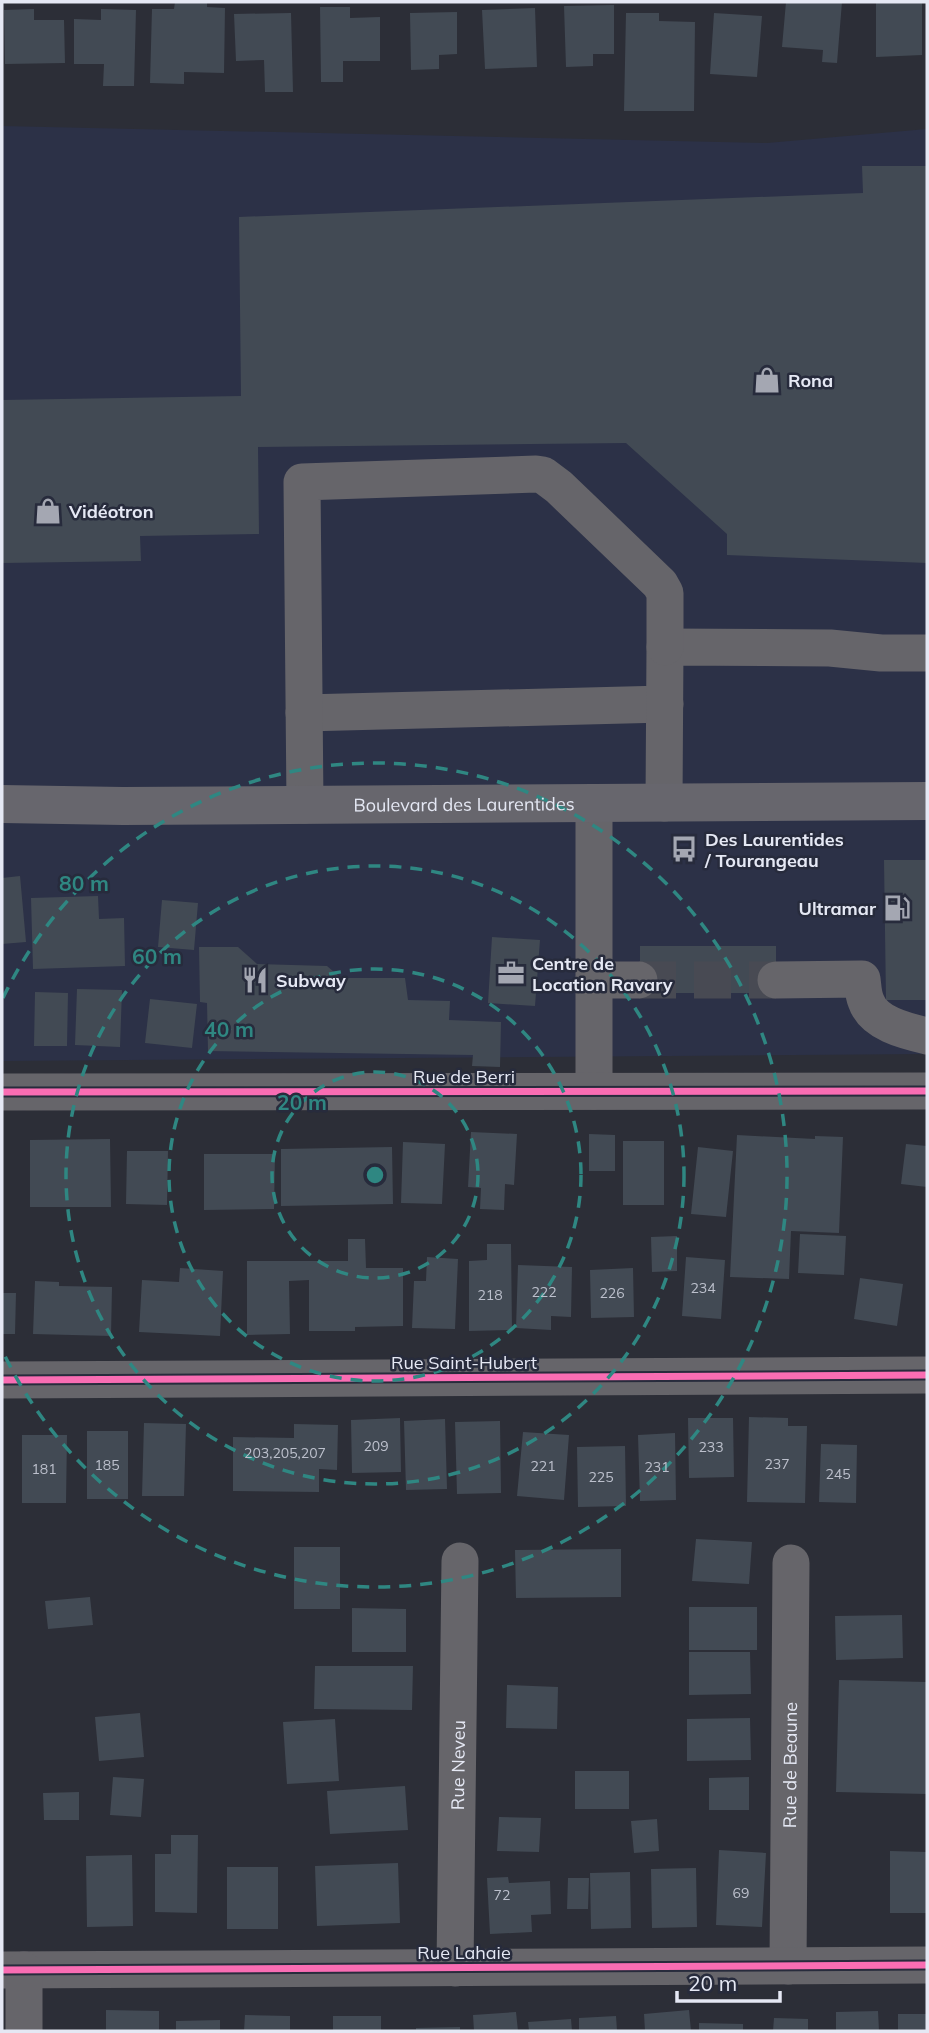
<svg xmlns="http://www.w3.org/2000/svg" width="929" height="2033" font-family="Mulish,sans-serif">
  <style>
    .built { fill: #2c3147 }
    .building { fill: #424a54 }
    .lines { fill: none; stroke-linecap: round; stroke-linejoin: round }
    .minor-tunnel { stroke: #484a53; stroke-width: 37; stroke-dasharray: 37 18; stroke-linecap: butt }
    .minor { stroke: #66656a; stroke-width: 37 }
    .major { stroke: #67666d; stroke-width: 38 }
    .cycleway-casing { stroke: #272b3c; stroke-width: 11 }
    .cycleway { stroke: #f96db3; stroke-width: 7 }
    .ring { fill: none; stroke: #2f8782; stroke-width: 3.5; stroke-dasharray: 12 9 }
    .labels { text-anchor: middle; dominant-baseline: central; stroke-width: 5; stroke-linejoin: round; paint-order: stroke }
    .number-label { font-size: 14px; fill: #bcc0cc }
    .poi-label { font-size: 18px; font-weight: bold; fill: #e5e8f4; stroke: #272b3c; text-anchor: start }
    .street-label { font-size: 18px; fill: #e5e8f4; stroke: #272b3c }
    .centre { fill: #2f8782; stroke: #272b3c; stroke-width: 3.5 }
    .ring-label { font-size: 21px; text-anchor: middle; font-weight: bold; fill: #2f8782; stroke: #272b3c; stroke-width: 5; stroke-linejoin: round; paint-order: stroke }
  </style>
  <rect width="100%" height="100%" fill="#2c2e37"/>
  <path class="built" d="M2,126L767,143L927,129V1054L2,1061Z"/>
  <path class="building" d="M175,2H207V7L225,8L224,73L184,72V84L150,83L152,9H174Z
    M786,2H842L837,63L822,62L823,50L782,47Z
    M876,2H922V55L876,57Z
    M614,5V54H593V66L566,67L564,6Z
    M320,7H350V18L380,17V61H343V82H321Z
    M535,8L537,67L485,69L482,10Z
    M34,9V20H64L65,63L5,64L4,10Z
    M101,9L136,10L134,86H103L104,64H74V19L101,20Z
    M457,12V54L439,55V69L411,70L410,13Z
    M291,13L293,92H265L264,60L236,61L234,14Z
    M626,13H659V21L695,22L694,111H624Z
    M714,13L762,16L757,77L710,74Z
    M862,166H927V563L727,555V534L626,443L258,447L259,534L140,536L141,561L2,563V400L241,396L239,217L863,193Z
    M884,860H927V1000H886Z
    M20,876L26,942L2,944V878Z
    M98,896L99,919L124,918L125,966L33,969L31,898Z
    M162,900L198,903L194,950L158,947Z
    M492,937L540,940L535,1006L488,1003Z
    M640,946H776V993H640Z
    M199,947H238L257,964L327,966L341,978H405L408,1000L450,1001L449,1020L501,1022L500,1067L472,1066L473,1055L208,1051L207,1003L200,1002Z
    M77,989L122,990L120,1047L75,1045Z
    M35,992L68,993L67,1046H34Z
    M150,999L197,1004L192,1048L145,1043Z
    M471,1132L517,1134L514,1185L505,1184L504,1210L480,1209L481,1188L468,1187Z
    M589,1134L615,1135V1171H589Z
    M737,1135L815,1139V1136L843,1137L839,1233L791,1231L789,1279L730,1277Z
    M110,1139L111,1207H30V1140Z
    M623,1141H664V1205H623Z
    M403,1142L445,1144L442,1204L401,1203Z
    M906,1144L927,1146V1187L901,1184Z
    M392,1147L393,1204L281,1206V1149Z
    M698,1147L733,1151L726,1217L691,1214Z
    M127,1151H168L167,1205L126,1204Z
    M204,1154H275L274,1209L204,1210Z
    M800,1234L846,1236L844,1275L798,1273Z
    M677,1236V1271L652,1272L651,1237Z
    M348,1239H365L366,1268H403V1326L355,1327V1331H309V1280L289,1281L290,1334L247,1335V1261H348Z
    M487,1244H511L512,1330L469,1331V1261L487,1260Z
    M427,1257L458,1259L455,1329L412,1328L414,1281H426Z
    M686,1257L725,1260L721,1319L682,1316Z
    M518,1265L572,1267L571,1317L551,1316V1330L516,1328Z
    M180,1268L223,1271L220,1336L139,1332L142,1280L179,1282Z
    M633,1268L634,1317L591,1318L590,1270Z
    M860,1278L903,1284L897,1326L854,1319Z
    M35,1281L59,1282V1286L112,1287L111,1336L33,1334Z
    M2,1293H16L15,1334H2Z
    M749,1417L788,1418V1426H807L805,1503L747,1502Z
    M400,1418L401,1472L352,1473L351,1420Z
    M688,1418H733L734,1477L689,1478Z
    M445,1419L447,1489L406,1490L404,1421Z
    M500,1421L501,1493L457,1494L455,1422Z
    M144,1423L186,1424L184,1496H142Z
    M294,1424L338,1425L337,1470L319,1469V1492L233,1491V1437L294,1438Z
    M87,1431H128V1499H87Z
    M523,1432L569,1435L564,1500L517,1496Z
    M675,1433L676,1500L640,1501L638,1435Z
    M22,1435H67L66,1503H22Z
    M821,1444L857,1445L856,1503L819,1502Z
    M625,1446L626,1506L578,1507L577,1447Z
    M696,1539L752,1542L749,1584L692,1581Z
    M294,1547H340V1609H294Z
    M621,1549V1597L516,1598L515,1550Z
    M90,1597L93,1625L48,1629L45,1601Z
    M689,1607H757V1650H689Z
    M352,1608L406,1609V1652H352Z
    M902,1615L903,1658L836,1660L835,1616Z
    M689,1652H750L751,1694L689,1695Z
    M315,1666H413L412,1710L314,1709Z
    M839,1680L927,1682V1794L836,1792Z
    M507,1685L558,1687L557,1729L506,1728Z
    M140,1713L144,1757L99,1761L95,1717Z
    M750,1718L751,1760L687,1761V1719Z
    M335,1719L339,1781L287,1784L283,1722Z
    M575,1771H629V1809H575Z
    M113,1777L144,1779L141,1817L110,1815Z
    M749,1777V1810H709V1778Z
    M405,1786L408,1830L330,1834L327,1791Z
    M79,1792V1820H44L43,1793Z
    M499,1817L541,1818L539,1852L497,1851Z
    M657,1819L659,1851L634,1853L631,1821Z
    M171,1835H198L197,1913L155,1912V1854H171Z
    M719,1850L766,1853L762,1927L716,1925Z
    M890,1851L927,1852V1913H890Z
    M132,1855L133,1926L87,1927L86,1856Z
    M398,1863L400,1923L317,1926L315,1866Z
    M227,1867H278V1929H227Z
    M696,1868L697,1927L652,1928L651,1869Z
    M630,1872L631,1928L591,1929L590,1873Z
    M508,1877L509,1883L550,1881L551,1914L531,1915L532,1932L490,1934L487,1878Z
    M568,1878H589L588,1909H567Z
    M106,2010L159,2011V2031H106Z
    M689,2010L691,2031H645L644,2014Z
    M878,2011L879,2031H836V2012Z
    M516,2012L518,2031H474L473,2015Z
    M898,2014H927V2031H898Z
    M245,2015L290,2016V2031H244Z
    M333,2016H381V2031H333Z
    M616,2016L617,2031H579V2018Z
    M774,2018L808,2019V2031H773Z
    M571,2019L572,2031H529L528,2022Z
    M220,2020V2031H176V2021Z
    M699,2023L743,2024V2031H699Z
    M460,2027V2031H416V2028Z"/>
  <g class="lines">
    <path class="minor-tunnel" d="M639,980H776"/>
    <g class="minor">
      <path d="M304,713L665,704"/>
      <path d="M594,803V1091"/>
      <path d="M664,803L665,647L830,648L881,653H927"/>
      <path d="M305,805L302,482L536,474L543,475L559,487L660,584L665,593V647"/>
      <path d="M594,980H639"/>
      <path d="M776,980L862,979C863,986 863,994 866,1001C874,1024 906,1031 927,1036"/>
      <path d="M2,1092L927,1091"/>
      <path d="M2,1380L927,1375"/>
      <path id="s1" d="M788,1966L791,1563"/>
      <path id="s2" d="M455,1968L460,1561"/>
      <path d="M2,1970L927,1965"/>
      <path d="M24,1970V2031"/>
    </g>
    <path class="major" id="s3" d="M2,804L123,806L927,801"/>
    <g class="cycleway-casing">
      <path id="cycleway" d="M2,1092L927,1091
        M2,1380L927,1375
        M2,1970L927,1965"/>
    </g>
    <use href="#cycleway" class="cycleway"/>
  </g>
  <g class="ring">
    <circle cx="375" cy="1175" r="103"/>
    <circle cx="375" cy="1175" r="206"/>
    <circle cx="375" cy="1175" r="309"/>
    <path d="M3 998A412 412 0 1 1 3 1352"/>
  </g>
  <defs>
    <g id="shop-bare" transform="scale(2.1)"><path d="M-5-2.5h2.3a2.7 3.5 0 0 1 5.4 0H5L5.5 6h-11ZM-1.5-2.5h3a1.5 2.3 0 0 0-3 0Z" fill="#a4a7b2" stroke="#272b3c" stroke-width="2.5" paint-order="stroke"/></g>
    <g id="bus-bare" transform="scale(2.1)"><path d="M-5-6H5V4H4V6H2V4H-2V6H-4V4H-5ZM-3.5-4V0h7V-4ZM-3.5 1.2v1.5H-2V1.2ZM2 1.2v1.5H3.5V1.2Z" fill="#a4a7b2" stroke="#272b3c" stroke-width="2.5" paint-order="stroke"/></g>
    <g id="fuel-bare" transform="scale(2.1)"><path d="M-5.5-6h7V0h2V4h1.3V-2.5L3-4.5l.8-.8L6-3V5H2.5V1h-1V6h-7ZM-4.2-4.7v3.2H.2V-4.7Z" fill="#a4a7b2" stroke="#272b3c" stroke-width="2.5" paint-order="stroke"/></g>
    <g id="office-bare" transform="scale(2.1)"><path d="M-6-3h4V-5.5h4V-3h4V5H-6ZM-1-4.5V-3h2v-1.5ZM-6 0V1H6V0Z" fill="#a4a7b2" stroke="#272b3c" stroke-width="2.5" paint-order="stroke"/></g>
    <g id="restaurant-bare" transform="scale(2.1)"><path d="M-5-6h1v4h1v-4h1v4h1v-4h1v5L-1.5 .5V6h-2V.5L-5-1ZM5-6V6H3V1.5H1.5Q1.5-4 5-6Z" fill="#a4a7b2" stroke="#272b3c" stroke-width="2.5" paint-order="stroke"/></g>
  </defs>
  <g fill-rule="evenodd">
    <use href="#shop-bare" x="767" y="380"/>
    <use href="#shop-bare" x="48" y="511"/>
    <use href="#bus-bare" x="684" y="849"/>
    <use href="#fuel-bare" x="897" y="908"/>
    <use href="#office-bare" x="511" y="973"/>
    <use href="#restaurant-bare" x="255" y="980"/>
  </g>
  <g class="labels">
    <g class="number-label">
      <text x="703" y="1288">234</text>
      <text x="544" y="1292">222</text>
      <text x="612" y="1293">226</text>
      <text x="490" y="1295">218</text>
      <text x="376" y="1446">209</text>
      <text x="711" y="1447">233</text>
      <text x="285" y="1453">203,205,207</text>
      <text x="777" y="1464">237</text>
      <text x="107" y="1465">185</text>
      <text x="543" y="1466">221</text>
      <text x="657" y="1467">231</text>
      <text x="44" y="1469">181</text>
      <text x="838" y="1474">245</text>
      <text x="601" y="1477">225</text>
      <text x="741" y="1893">69</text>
      <text x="502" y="1895">72</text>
    </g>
    <g class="poi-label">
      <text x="788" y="380">Rona</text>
      <text x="69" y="511">Vidéotron</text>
      <text x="705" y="839">Des Laurentides<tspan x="705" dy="21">/ Tourangeau</tspan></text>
      <text x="876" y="908" text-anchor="end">Ultramar</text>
      <text x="532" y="963">Centre de<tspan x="532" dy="21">Location Ravary</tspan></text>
      <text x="276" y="980">Subway</text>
    </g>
    <g class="street-label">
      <text stroke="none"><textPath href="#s3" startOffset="462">Boulevard des Laurentides</textPath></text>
      <text x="464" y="1076">Rue de Berri</text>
      <text x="464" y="1362">Rue Saint-Hubert</text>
      <text stroke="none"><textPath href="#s2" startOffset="203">Rue Neveu</textPath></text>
      <text stroke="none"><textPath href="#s1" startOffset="201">Rue de Beaune</textPath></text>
      <text x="464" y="1952">Rue Lahaie</text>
    </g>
  </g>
  <circle cx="375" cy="1175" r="10" class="centre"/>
  <g class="ring-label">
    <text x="84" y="891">80 m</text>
    <text x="157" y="964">60 m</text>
    <text x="229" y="1037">40 m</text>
    <text x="302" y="1110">20 m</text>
  </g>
  <rect width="929" height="2033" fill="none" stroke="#e5e8f4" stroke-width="7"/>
  <path d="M677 1991v10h103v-10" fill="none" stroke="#e5e8f4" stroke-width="3.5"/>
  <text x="688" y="1991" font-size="21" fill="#e5e8f4" stroke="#272b3c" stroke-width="5" paint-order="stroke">20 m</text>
</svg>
